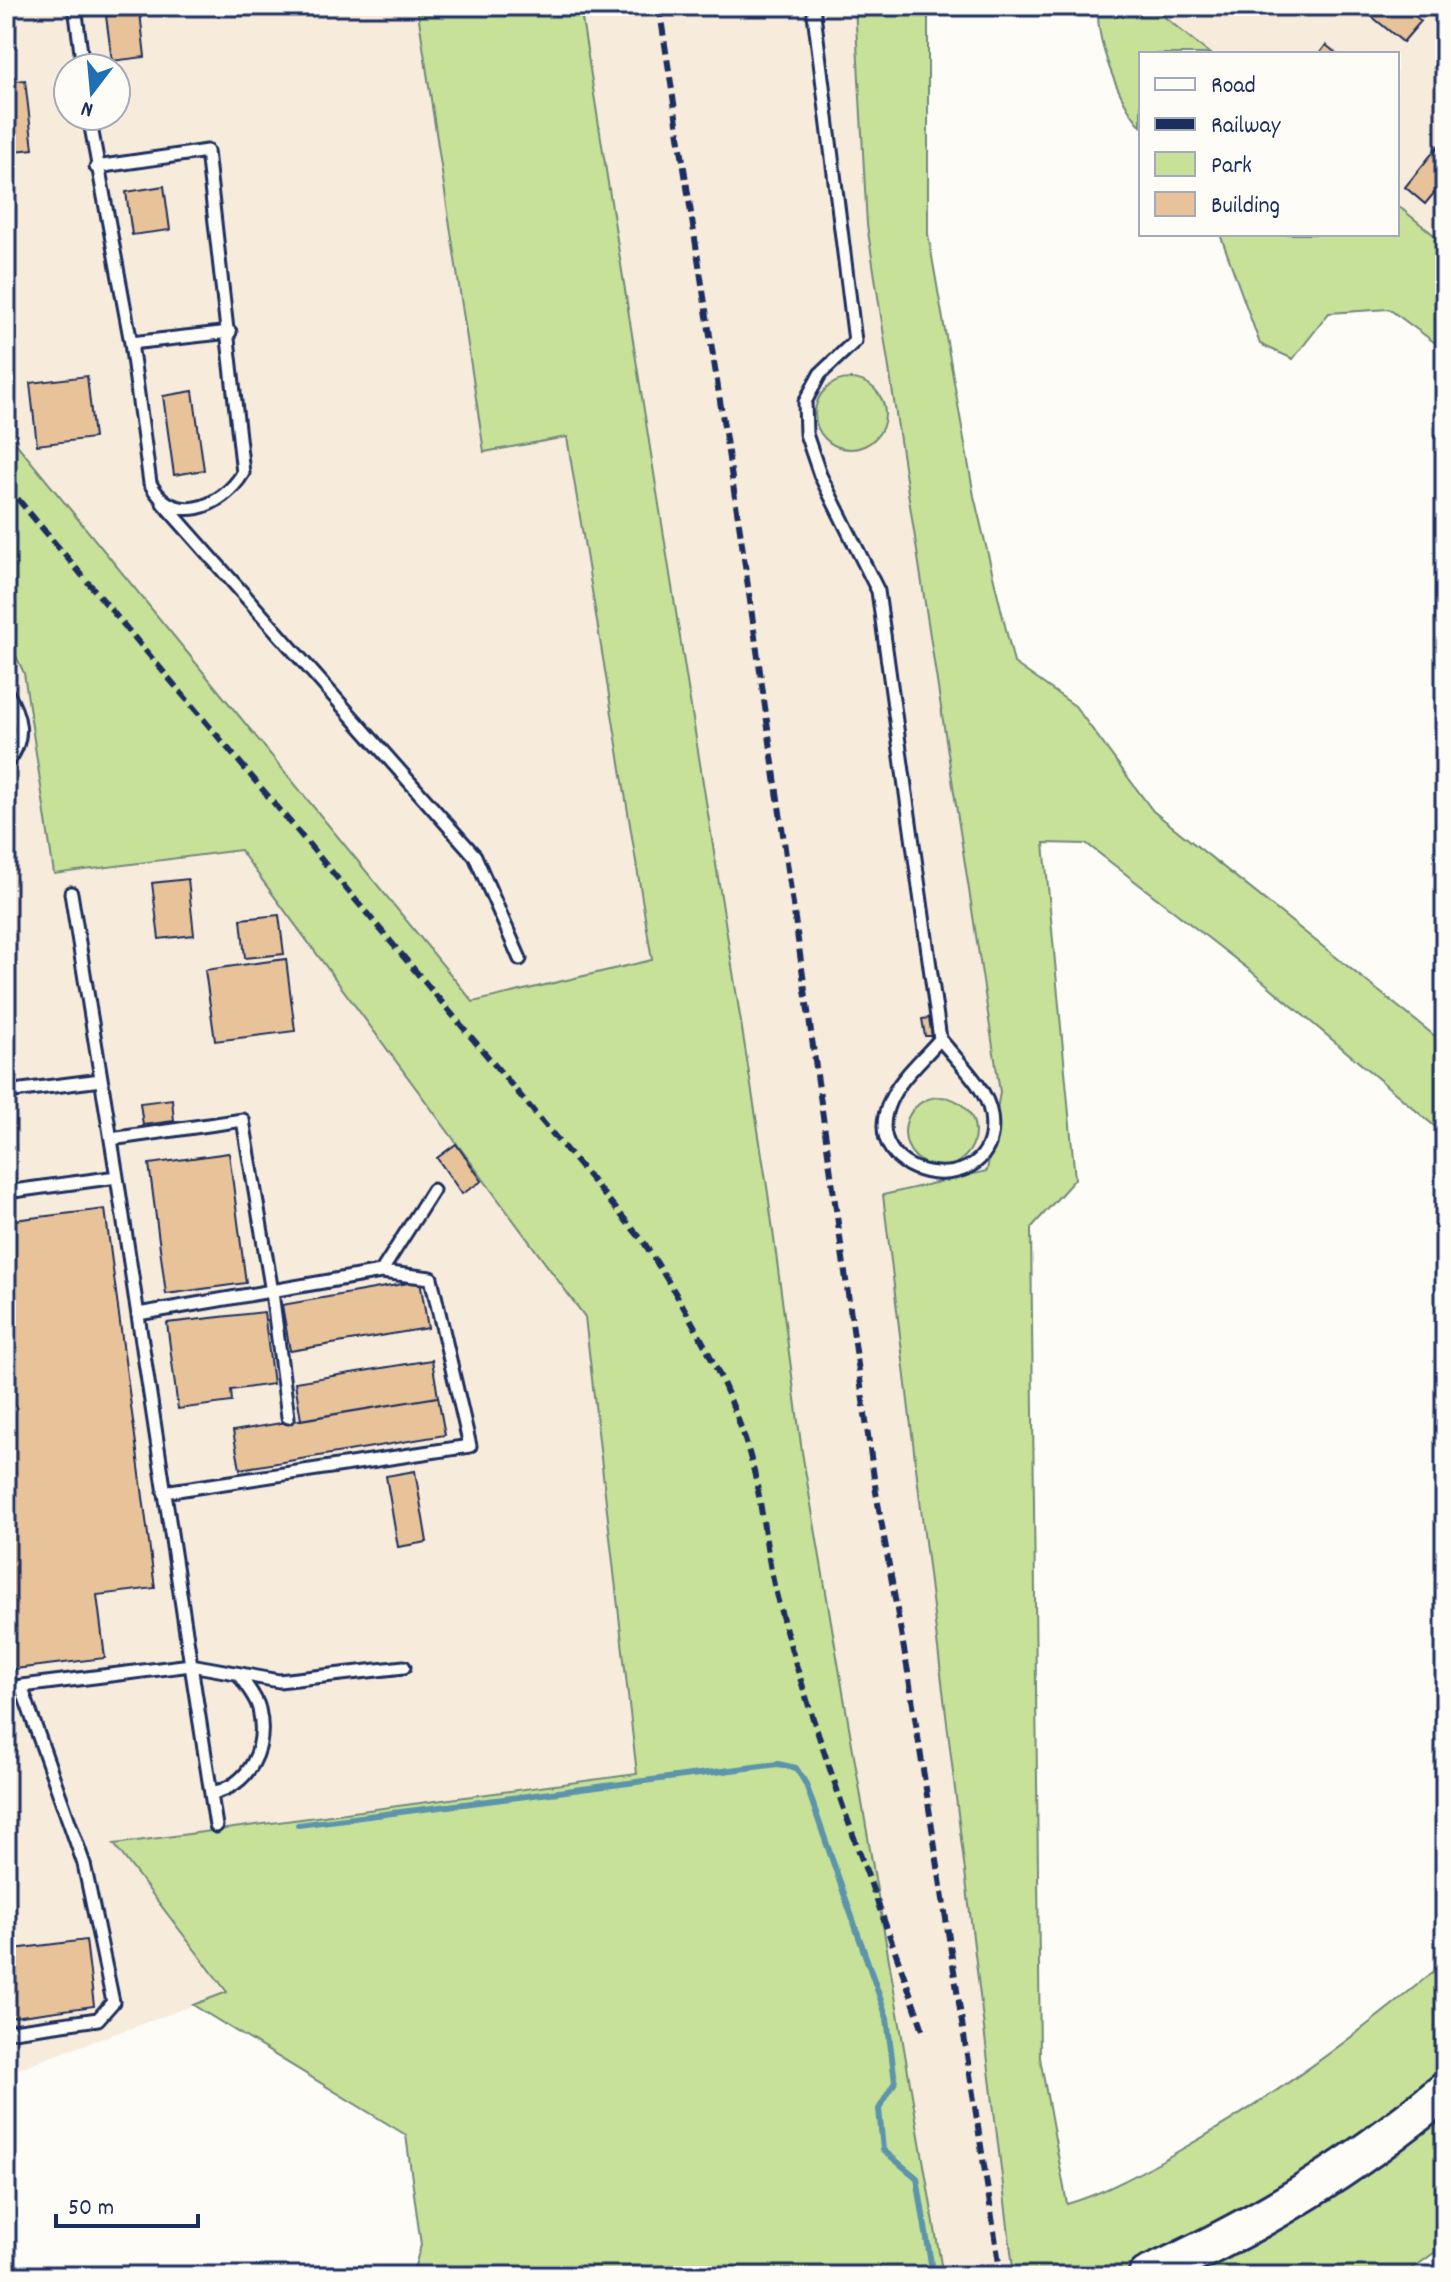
<svg xmlns="http://www.w3.org/2000/svg" width="1451" height="2282" font-family="Dekko,sans-serif">
  <style>
    .built { fill: #f7ebdb; fill-rule: evenodd }
    .green { fill: #c7e198; stroke: #71887b; stroke-width: 2 }
    .lines { fill: none; stroke-linecap: round; stroke-linejoin: round }
    .stream { stroke: #5b94ab; stroke-width: 6 }
    .building { fill: #e8c399; stroke: #1b2f5e; stroke-width: 2 }
    .lane-casing { stroke: #1b2f5e; stroke-width: 17 }
    .primary-casing { stroke: #1b2f5e; stroke-width: 42 }
    .lane { stroke: #fdfcf7; stroke-width: 11 }
    .primary { stroke: #fdfcf7; stroke-width: 36 }
    .rail { stroke: #1b2f5e; stroke-width: 6; stroke-dasharray: 12 6; stroke-linecap: butt }
  </style>
  <rect width="100%" height="100%" fill="#fdfcf7"/>
  <filter id="ink" filterUnits="userSpaceOnUse"><feTurbulence type="fractalNoise" baseFrequency=".0125" numOctaves="2"/><feDisplacementMap in="SourceGraphic" scale="16" xChannelSelector="R" yChannelSelector="G"/><feConvolveMatrix kernelMatrix="1 2 1 2 8 2 1 2 1" color-interpolation-filters="sRGB"/></filter>
  <g filter="url(#ink)">
    <path class="built" d="M6,6H417L483,452L567,436L652,960L473,1003L6,431ZM68,68H116V116H68Z
      M580,6H855L867,225L1000,1092L988,1171L883,1195L1014,2276H943L802,1452L768,1193Z
      M1151,6H1445V244L1397,205V54H1210Z
      M6,635L24,673L54,874L240,850L585,1317L637,1774L115,1843L227,1993L6,2073Z"/>
    <path class="green" d="M417,6H580L768,1193L802,1452L943,2276H412L421,2245L406,2135L193,2005L227,1992L114,1844L637,1774L585,1317L240,850L54,874L24,673L6,635V431L473,1002L652,960L567,437L484,452Z
      M855,6H928V234L974,496L1014,663L1075,706L1153,811L1445,1044V1135L1252,972L1087,844L1044,843L1075,1179L1031,1228L1040,2058L1067,2204C1105,2193 1142,2172 1177,2152C1277,2096 1357,2035 1445,1962V2245L1402,2276H1014L883,1195L987,1171L1000,1092L867,225Z
      M1098,6H1151L1210,54H1141V126C1118,100 1096,41 1098,6Z
      M1397,205L1445,244V350L1389,309L1329,313L1293,359L1260,344L1220,234H1397Z
      M815 414a35 35 0 1 1 70 0a35 35 0 1 1-70 0Z
      M905 1132a35 35 0 1 1 70 0a35 35 0 1 1-70 0Z"/>
    <g class="lines">
      <path class="stream" d="M298,1825L778,1764L796,1768L806,1784L887,2018L895,2082L879,2109L883,2150L917,2178L933,2276"/>
    </g>
    <path class="building" d="M1359,6H1403L1421,21L1403,42Z
      M140,12L145,57L112,61L106,16Z
      M1326,45L1337,54H1319Z
      M1445,54V77L1434,68Z
      M25,80L33,149L6,152V82Z
      M1443,140L1445,180L1425,204L1405,187Z
      M164,186L170,230L132,235L126,192Z
      M87,376L94,438L37,445L30,383Z
      M193,391L204,470L174,475L163,396Z
      M188,879L194,935L159,939L152,883Z
      M279,915L284,954L245,958L241,919Z
      M286,959L295,1031L215,1041L205,970Z
      M929,1018L932,1036H925L922,1019Z
      M172,1099L174,1121L143,1125L140,1103Z
      M456,1144L482,1181L462,1194L437,1158Z
      M229,1153L246,1283L166,1294L149,1164Z
      M105,1209L155,1588L97,1595L105,1658L6,1670V1221Z
      M420,1281L428,1328L290,1351L282,1305Z
      M264,1312L273,1384L231,1390L232,1402L178,1409L167,1323Z
      M432,1360L438,1397L301,1420L295,1382Z
      M438,1397L445,1435L240,1469L233,1431Z
      M415,1471L427,1542L398,1547L386,1476Z
      M86,1940L94,2006L6,2018V1950Z"/>
    <g class="lines">
      <g class="lane-casing">
        <path id="lane" d="M75,6L83,68
          M813,6L855,341L820,374L805,402L806,434L820,475L878,591L940,1039C957,1061 987,1087 991,1115C1004,1205 853,1183 890,1101C900,1078 924,1058 940,1039
          M89,116L131,343L150,483C173,527 222,508 243,473L207,151L96,167
          M131,343L230,332
          M163,503L475,856L520,959
          M6,691C21,716 27,739 6,764
          M71,893L117,1177
          M6,1092L101,1080
          M111,1139L243,1120L272,1292L288,1417
          M6,1192L117,1177L191,1665L6,1688
          M381,1272L433,1190
          M138,1314L381,1272L431,1278L470,1446L164,1492
          M212,1793C250,1785 268,1748 259,1709C257,1698 246,1686 240,1676
          M216,1826L191,1665L279,1681L404,1667
          M6,2032L98,2019L113,2002L84,1864L21,1686"/>
      </g>
      <g class="primary-casing">
        <path id="primary" d="M1147,2276C1261,2224 1348,2171 1445,2091"/>
      </g>
      <use href="#lane" class="lane"/>
      <use href="#primary" class="primary"/>
      <path class="rail" d="M659,6L740,530L876,1492L908,1672L1001,2276
        M6,485L643,1241C689,1313 736,1392 755,1476C764,1517 767,1561 778,1601C817,1748 875,1890 924,2033"/>
    </g>
  </g>
  <rect width="1451" height="2282" fill="none" stroke="#fdfcf7" stroke-width="32"/>
  <rect x="16" y="16" width="1419" height="2250" fill="none" stroke="#1b2f5e" stroke-width="3" filter="url(#ink)"/>
  <rect x="1139" y="52" width="260" height="184" fill="#fdfcf7" stroke="#a3aaba" stroke-width="2"/>
  <rect x="1155" y="78" width="40" height="12" fill="#fdfcf7" stroke="#a3aaba" stroke-width="2"/>
  <text x="1211" y="92" font-size="24" fill="#1b2f5e">Road</text>
  <rect x="1155" y="118" width="40" height="12" fill="#1b2f5e" stroke="#a3aaba" stroke-width="2"/>
  <text x="1211" y="132" font-size="24" fill="#1b2f5e">Railway</text>
  <rect x="1155" y="152" width="40" height="24" fill="#c7e198" stroke="#a3aaba" stroke-width="2"/>
  <text x="1211" y="172" font-size="24" fill="#1b2f5e">Park</text>
  <rect x="1155" y="192" width="40" height="24" fill="#e8c399" stroke="#a3aaba" stroke-width="2"/>
  <text x="1211" y="212" font-size="24" fill="#1b2f5e">Building</text>
  <g transform="translate(92 92) rotate(196)"><circle r="38" fill="#fdfcf7" stroke="#a3aaba" stroke-width="2"/>
  <path d="M0-6L14 30L0 20L-14 30Z" fill="#1f6fb2"/>
  <text y="-12" font-size="22" font-weight="bold" text-anchor="middle" fill="#1b2f5e">N</text>
  </g>
  <path d="M56 2214v12h142v-12" fill="none" stroke="#1b2f5e" stroke-width="4"/>
  <text x="68" y="2214" font-size="24" fill="#1b2f5e" stroke="#fdfcf7" stroke-width="6" paint-order="stroke">50 m</text>
</svg>
